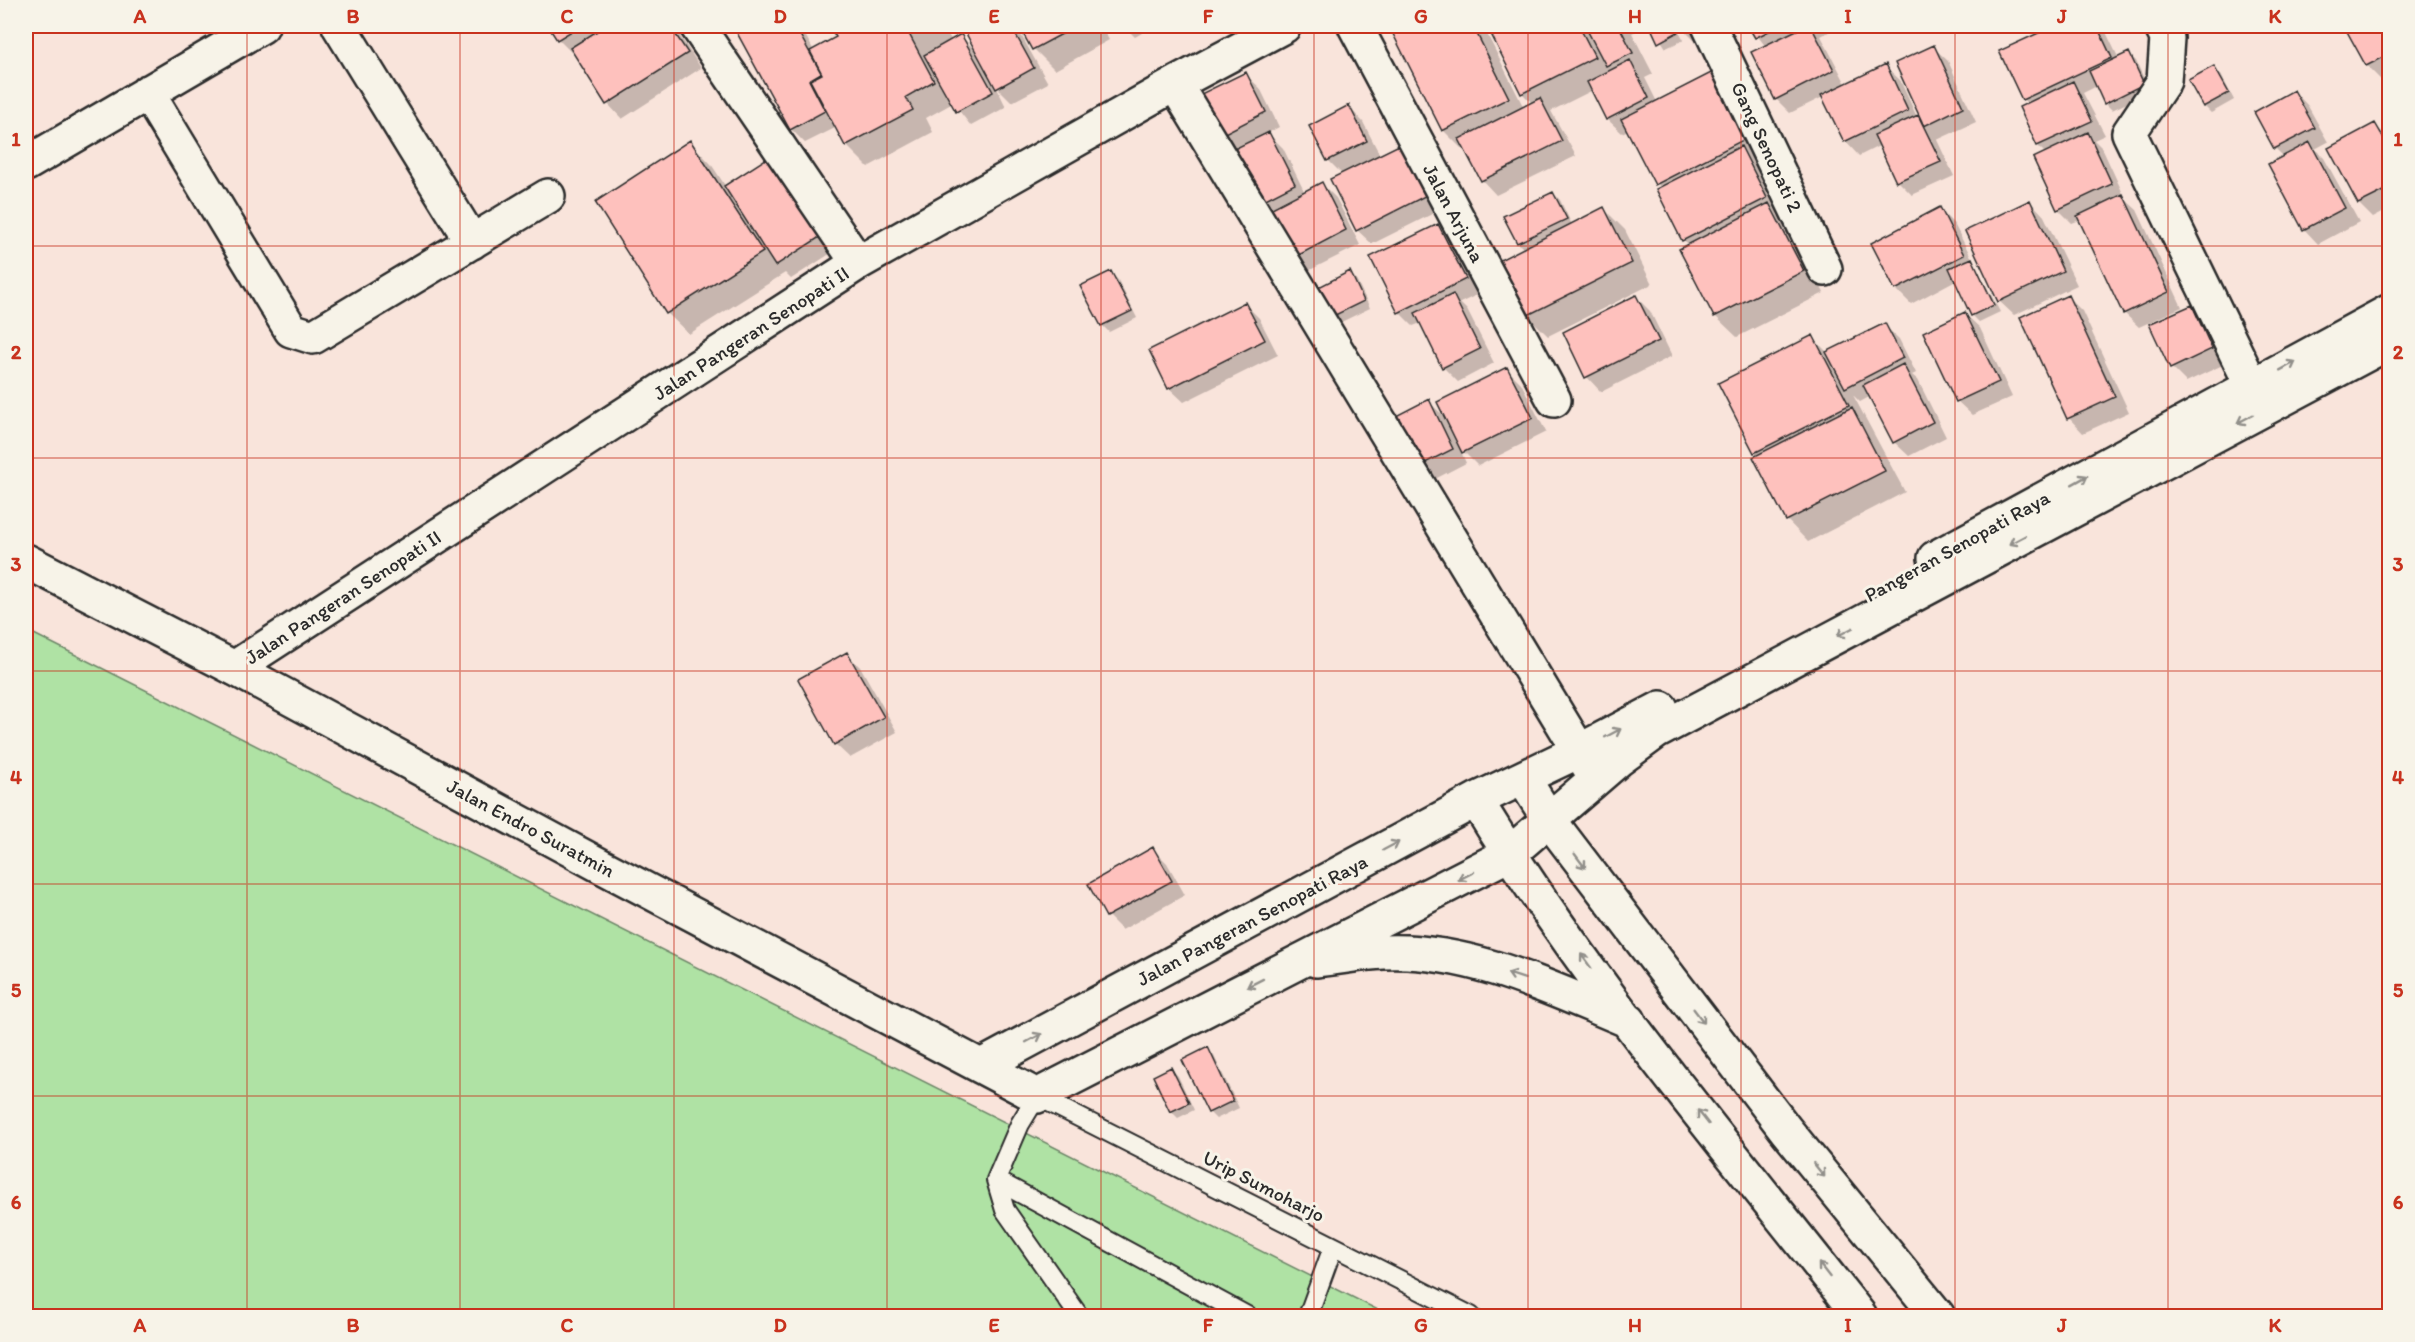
<svg xmlns="http://www.w3.org/2000/svg" width="2415" height="1342" font-family="Itim,sans-serif">
  <style>
    .green { fill: #afe2a4; stroke: #6d8668; stroke-width: 1.5 }
    .shadow { fill: #0003 }
    .building { fill: #fec1bd; stroke: #2b2b2b; stroke-width: 1.5 }
    .lines { fill: none; stroke-linecap: round; stroke-linejoin: round }
    .lane-casing { stroke: #2b2b2b; stroke-width: 22 }
    .street-casing { stroke: #2b2b2b; stroke-width: 38 }
    .secondary-casing { stroke: #2b2b2b; stroke-width: 38 }
    .lane { stroke: #f7f3e8; stroke-width: 18 }
    .street { stroke: #f7f3e8; stroke-width: 33 }
    .secondary { stroke: #f7f3e8; stroke-width: 33 }
    .oneway { stroke: #918f8a }
    .grid { fill: none; stroke: #c8321e; stroke-width: 1.5; stroke-opacity: 0.55 }
    .labels { text-anchor: middle; dominant-baseline: central; stroke-width: 6; stroke-linejoin: round; paint-order: stroke }
    .street-label { font-size: 20px; fill: #2b2b2b; stroke: #f7f3e8 }
    .neatline { fill: none; stroke: #c8321e; stroke-width: 2 }
    .grid-label { font-size: 20px; text-anchor: middle; font-weight: bold; fill: #c8321e }
  </style>
  <rect width="100%" height="100%" fill="#f9e4db"/>
  <filter id="ink" filterUnits="userSpaceOnUse"><feTurbulence type="fractalNoise" baseFrequency=".0167" numOctaves="2"/><feDisplacementMap in="SourceGraphic" scale="12" xChannelSelector="R" yChannelSelector="G"/><feConvolveMatrix kernelMatrix="1 2 1 2 8 2 1 2 1" color-interpolation-filters="sRGB"/></filter>
  <g filter="url(#ink)">
    <path class="green" d="M26,630L1390,1316H26Z"/>
    <path class="shadow" d="M549,26H673L701,68L622,119L608,104L574,52L573,54L558,39Z
      M750,26H800L814,51L838,38L831,26H943L952,41L961,36L977,52L963,26H1016L1048,83L1012,102L996,86L1006,107L971,126L953,103L926,118L933,132L868,167L847,146L837,127L805,143L791,129L738,32Z
      M1021,26H1101L1109,40L1055,70L1034,49Z
      M1124,26H1154L1135,37Z
      M1201,26H1211L1204,29Z
      M1391,26H1483L1524,108L1533,104L1522,93L1489,26H1647L1632,33L1653,74L1645,78L1657,102L1715,73L1769,159L1756,165L1780,212L1777,214L1790,226L1824,293L1737,337L1715,316L1689,245L1684,240L1661,189L1628,130L1622,133L1607,119L1593,90L1551,111L1576,156L1496,195L1482,180L1467,151L1465,152L1443,130Z
      M1663,26H1676L1684,40L1666,48L1654,30Z
      M1680,26H1714L1702,48Z
      M1750,26H1840L1821,36L1846,84L1885,66L1900,80L1917,117L1921,115L1933,47L1948,61L1976,122L1937,140L1954,176L1912,195L1898,181L1881,145L1859,156L1845,141L1823,97L1790,113L1776,99L1766,47Z
      M2057,26H2103L2119,59L2129,54L2136,61L2150,92L2112,110L2105,103L2097,86L2083,93L2105,135L2094,140L2102,148L2126,200L2137,210L2182,307L2139,327L2124,313L2080,220L2072,223L2058,209L2046,154L2038,146L2021,108L2028,104L2023,99L2001,52Z
      M2346,26H2390V76L2381,80L2367,66Z
      M2214,68L2221,75L2234,100L2211,113L2204,106Z
      M1245,74L1260,88L1279,127L1268,133L1283,148L1305,193L1322,184L1336,198L1360,245L1310,270L1296,256L1271,217L1238,149L1223,134Z
      M2294,91L2308,106L2328,142L2315,149L2324,158L2359,222L2318,244L2304,229L2284,157L2275,148L2256,112Z
      M1349,107L1363,122L1380,155L1398,146L1413,161L1438,211L1372,244L1357,230L1342,174L1328,160Z
      M2375,125L2389,139L2390,209L2373,218L2359,204L2330,149Z
      M690,142L711,164L726,187L775,155L839,248L791,279L785,273L689,334L667,313L597,203Z
      M1553,193L1560,200L1572,225L1604,209L1625,230L1652,284L1548,336L1527,315L1524,249L1518,243L1505,217Z
      M2030,201L2044,216L2077,285L2014,315L1999,301Z
      M1939,209L1954,224L2000,312L1979,322L1972,315L1956,280L1911,304L1897,290L1873,244Z
      M1438,225L1452,240L1479,294L1460,303L1467,310L1494,363L1458,382L1443,367L1421,323L1413,326L1399,312Z
      M1111,273L1118,280L1137,318L1109,332L1102,325Z
      M1350,273L1356,279L1370,308L1331,327L1324,321Z
      M2067,296L2082,311L2129,412L2083,433L2069,418Z
      M1636,297L1650,311L1672,356L1601,392L1587,377L1565,333Z
      M1245,304L1259,318L1278,355L1184,402L1169,388Z
      M2191,307L2206,321L2225,364L2186,382L2172,368Z
      M1965,314L1980,328L2012,397L1972,415L1957,401Z
      M1884,325L1899,339L1916,373L1912,375L1918,380L1946,437L1909,456L1894,442L1871,396L1860,402L1853,395L1905,492L1808,542L1787,520L1755,452L1812,337L1828,353Z
      M1507,369L1521,383L1546,432L1478,466L1459,447L1466,463L1435,479L1420,465L1428,401L1448,420Z
      M847,654L861,668L897,732L850,758L835,744Z
      M1153,849L1167,863L1185,895L1122,930L1108,916Z
      M1207,1049L1214,1056L1239,1108L1216,1119L1209,1112Z
      M1171,1069L1178,1076L1194,1110L1178,1118L1171,1111Z"/>
    <path class="building" d="M548,26H580L557,40Z
      M605,26H670L688,53L606,105L570,48Z
      M747,26H795L821,73L809,80L825,111L790,130L736,31Z
      M829,26H915L907,30L934,81L906,97L913,110L845,146L810,80L822,74L810,51L836,37Z
      M962,26H1011L1034,68L996,89Z
      M1019,26H1077L1032,50Z
      M1389,26H1473L1509,98L1442,131Z
      M1487,26H1579L1595,57L1521,94Z
      M1585,26H1619L1633,53L1606,66Z
      M1660,26H1675L1678,32L1658,43L1652,30Z
      M1748,26H1779L1755,38Z
      M1805,26H1811L1834,70L1775,100L1751,52Z
      M2054,26H2097L2112,58L2022,100L1999,51Z
      M2344,26H2390V54L2366,66Z
      M961,34L993,92L956,112L924,55Z
      M1934,45L1963,107L1924,126L1895,63Z
      M2129,52L2144,84L2104,104L2089,71Z
      M1630,60L1649,98L1606,120L1587,82Z
      M1886,64L1908,111L1844,142L1821,95Z
      M2214,66L2229,93L2203,107L2188,80Z
      M1715,71L1749,137L1655,185L1621,119Z
      M1246,72L1266,112L1221,135L1201,94Z
      M2073,81L2092,121L2037,146L2019,107Z
      M2294,90L2315,128L2274,149L2254,112Z
      M1540,98L1562,141L1481,181L1459,139Z
      M1349,105L1367,141L1327,161L1309,126Z
      M1918,115L1941,162L1896,182L1874,135Z
      M2375,123L2390,149V188L2358,204L2328,148Z
      M1269,132L1295,184L1256,204L1230,151Z
      M2088,132L2112,184L2057,210L2033,158Z
      M690,140L763,252L666,314L595,202Z
      M2310,142L2345,208L2303,230L2268,164Z
      M1399,145L1425,196L1356,231L1330,179Z
      M1741,146L1767,198L1682,241L1656,189Z
      M775,153L826,233L775,266L724,186Z
      M1322,182L1346,230L1295,257L1270,209Z
      M1553,192L1567,219L1517,243L1503,216Z
      M2123,194L2169,292L2123,314L2077,216Z
      M2030,200L2063,271L1998,302L1965,231Z
      M1769,203L1804,271L1714,317L1679,249Z
      M1604,207L1632,263L1526,316L1498,261Z
      M1940,207L1964,255L1895,290L1871,243Z
      M1438,224L1466,279L1398,313L1370,257Z
      M1972,258L1994,305L1971,316L1949,268Z
      M1111,271L1132,311L1101,326L1080,286Z
      M1350,271L1364,301L1323,321L1309,292Z
      M1453,294L1480,349L1442,368L1415,313Z
      M1636,295L1659,341L1585,378L1563,332Z
      M2068,295L2115,397L2067,419L2020,317Z
      M1245,302L1265,340L1168,389L1149,350Z
      M2192,305L2212,349L2170,369L2149,324Z
      M1965,312L1999,382L1956,402L1923,332Z
      M1885,323L1903,358L1845,388L1826,352Z
      M1813,335L1849,405L1754,453L1718,383Z
      M1903,364L1933,422L1893,443L1863,385Z
      M1507,367L1533,418L1462,453L1437,402Z
      M1429,399L1453,449L1419,466L1394,417Z
      M1852,407L1885,471L1786,521L1753,457Z
      M847,652L884,717L834,745L798,679Z
      M1153,847L1172,881L1106,917L1088,884Z
      M1208,1047L1233,1101L1208,1113L1182,1060Z
      M1171,1067L1189,1103L1170,1112L1153,1076Z"/>
    <g class="lines">
      <g class="lane-casing">
        <path id="lane" d="M996,1180L1247,1316
          M1079,1316L1005,1210L996,1180L1020,1124L1037,1096L1471,1316
          M1308,1316L1333,1247"/>
      </g>
      <g class="street-casing">
        <path id="street" d="M339,26L472,242
          M697,26L858,263
          M1355,26L1554,400
          M1709,26L1825,269
          M2161,26L2167,38L2164,81L2129,133L2252,386
          M1175,84L1594,775
          M147,92L291,330L313,337L548,196
          M26,164L262,26
          M234,668L858,263L1175,84L1284,26"/>
      </g>
      <g class="secondary-casing">
        <path id="secondary" d="M1935,558L2390,311
          M26,561L234,668L603,867L1037,1096L1509,854L1618,760L1656,732L2390,342
          M1523,778L1550,821L1786,1130L1938,1316
          M1476,800C1587,983 1728,1148 1860,1316
          M1316,960C1338,958 1361,953 1384,952C1469,948 1552,989 1629,1021
          M983,1065L1476,800L1579,751L1661,708"/>
      </g>
      <use href="#lane" class="lane"/>
      <use href="#street" class="street"/>
      <use href="#secondary" class="secondary"/>
    </g>
    <defs><path id="oneway-shaft" d="M-6 0H5M1.5-3L5.5 0L1.5 3" fill="none" stroke-width="1.6" stroke-linecap="round" stroke-linejoin="round" transform="scale(1.5)"/></defs>
    <g class="oneway">
      <use href="#oneway-shaft" transform="translate(2288 366) rotate(-29)"/>
      <use href="#oneway-shaft" transform="translate(2245 419) rotate(152)"/>
      <use href="#oneway-shaft" transform="translate(2080 480) rotate(-29)"/>
      <use href="#oneway-shaft" transform="translate(2017 540) rotate(152)"/>
      <use href="#oneway-shaft" transform="translate(1845 632) rotate(152)"/>
      <use href="#oneway-shaft" transform="translate(1613 733) rotate(-28)"/>
      <use href="#oneway-shaft" transform="translate(1391 846) rotate(-28)"/>
      <use href="#oneway-shaft" transform="translate(1580 861) rotate(53)"/>
      <use href="#oneway-shaft" transform="translate(1466 876) rotate(153)"/>
      <use href="#oneway-shaft" transform="translate(1586 961) rotate(-126)"/>
      <use href="#oneway-shaft" transform="translate(1516 976) rotate(-162)"/>
      <use href="#oneway-shaft" transform="translate(1255 983) rotate(153)"/>
      <use href="#oneway-shaft" transform="translate(1699 1016) rotate(53)"/>
      <use href="#oneway-shaft" transform="translate(1034 1038) rotate(-28)"/>
      <use href="#oneway-shaft" transform="translate(1703 1117) rotate(-128)"/>
      <use href="#oneway-shaft" transform="translate(1819 1170) rotate(51)"/>
      <use href="#oneway-shaft" transform="translate(1824 1270) rotate(-128)"/>
    </g>
  </g>
  <path class="grid" d="M247,26V1316M460,26V1316M674,26V1316M887,26V1316M1101,26V1316M1314,26V1316M1528,26V1316M1741,26V1316M1955,26V1316M2168,26V1316M26,246H2390M26,458H2390M26,671H2390M26,884H2390M26,1096H2390"/>
  <g class="labels">
    <g class="street-label">
      <text transform="translate(1767 147) rotate(65)">Gang Senopati 2</text>
      <text transform="translate(1454 213) rotate(62)">Jalan Arjuna</text>
      <text transform="translate(751 333) rotate(-33)">Jalan Pangeran Senopati II</text>
      <text transform="translate(1957 546) rotate(-29)">Pangeran Senopati Raya</text>
      <text transform="translate(343 597) rotate(-33)">Jalan Pangeran Senopati II</text>
      <text transform="translate(531 828) rotate(28)">Jalan Endro Suratmin</text>
      <text transform="translate(1252 920) rotate(-28)">Jalan Pangeran Senopati Raya</text>
      <text transform="translate(1264 1186) rotate(27)">Urip Sumoharjo</text>
    </g>
  </g>
  <rect width="2415" height="1342" fill="none" stroke="#f7f3e8" stroke-width="66"/>
  <rect x="33" y="33" width="2349" height="1276" class="neatline"/>
  <g class="grid-label">
    <text x="140" y="23">A</text>
    <text x="353" y="23">B</text>
    <text x="567" y="23">C</text>
    <text x="780" y="23">D</text>
    <text x="994" y="23">E</text>
    <text x="1208" y="23">F</text>
    <text x="1421" y="23">G</text>
    <text x="1635" y="23">H</text>
    <text x="1848" y="23">I</text>
    <text x="2062" y="23">J</text>
    <text x="2275" y="23">K</text>
    <text x="16" y="146">1</text>
    <text x="2398" y="146">1</text>
    <text x="16" y="359">2</text>
    <text x="2398" y="359">2</text>
    <text x="16" y="571">3</text>
    <text x="2398" y="571">3</text>
    <text x="16" y="784">4</text>
    <text x="2398" y="784">4</text>
    <text x="16" y="997">5</text>
    <text x="2398" y="997">5</text>
    <text x="16" y="1209">6</text>
    <text x="2398" y="1209">6</text>
    <text x="140" y="1332">A</text>
    <text x="353" y="1332">B</text>
    <text x="567" y="1332">C</text>
    <text x="780" y="1332">D</text>
    <text x="994" y="1332">E</text>
    <text x="1208" y="1332">F</text>
    <text x="1421" y="1332">G</text>
    <text x="1635" y="1332">H</text>
    <text x="1848" y="1332">I</text>
    <text x="2062" y="1332">J</text>
    <text x="2275" y="1332">K</text>
  </g>
</svg>
